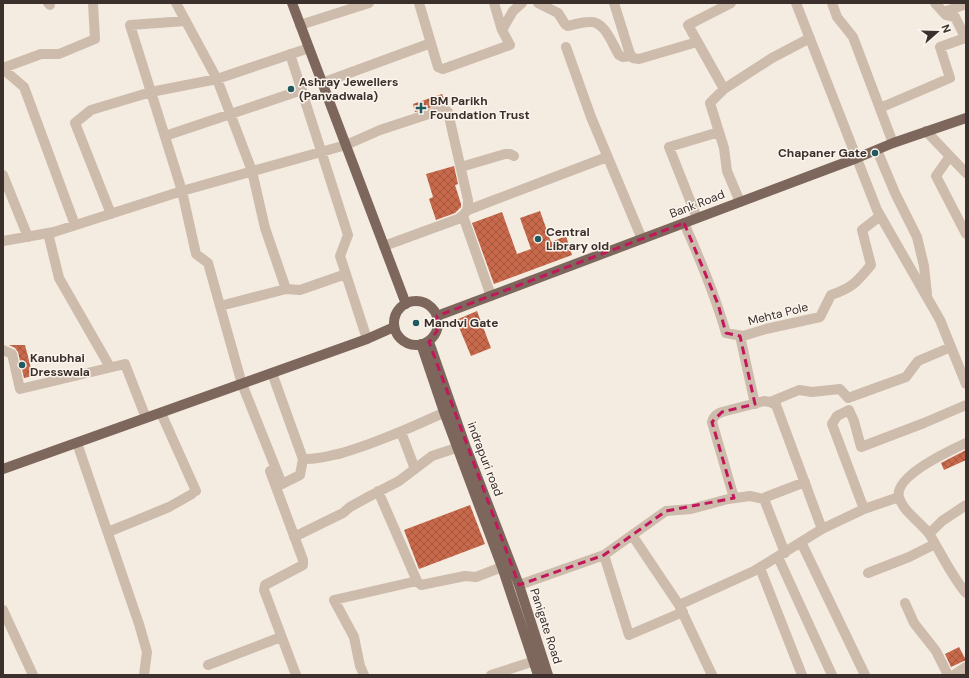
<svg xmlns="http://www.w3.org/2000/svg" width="969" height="678" font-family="'DM Sans',sans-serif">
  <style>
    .building { fill: url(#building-cross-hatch) }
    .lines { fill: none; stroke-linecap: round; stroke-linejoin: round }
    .minor { stroke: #cdbbac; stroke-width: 10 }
    .major { stroke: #7d675c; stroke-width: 10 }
    .marked { fill: none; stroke: #c2185b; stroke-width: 3; stroke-dasharray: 8 5; stroke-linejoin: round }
    .poi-dot { fill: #1f5a5e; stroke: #fbf5ee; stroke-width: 1.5 }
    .labels { text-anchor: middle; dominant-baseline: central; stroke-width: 3; stroke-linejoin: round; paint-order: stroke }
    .poi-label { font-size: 12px; font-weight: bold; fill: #3b302b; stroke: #fbf5ee; text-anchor: start }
    .street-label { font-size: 12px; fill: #3b302b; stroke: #fbf5ee }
  </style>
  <defs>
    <pattern id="building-cross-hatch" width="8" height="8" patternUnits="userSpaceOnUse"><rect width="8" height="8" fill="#c8694b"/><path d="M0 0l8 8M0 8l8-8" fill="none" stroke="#a4573f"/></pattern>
  </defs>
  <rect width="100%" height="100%" fill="#f4ebe1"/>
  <path class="building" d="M442,94L446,103L415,112L413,104Z
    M454,166L458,184L455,185L461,204V207L455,213L436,220L429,199L433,197L426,174Z
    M540,211L551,242L566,236L572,255L494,284L472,223L502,212L517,254L531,249L520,218Z
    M477,311L491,348L471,356L456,320Z
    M9,345H25L33,376L24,378L18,352L15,348Z
    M966,450V460L944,470L941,463Z
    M470,505L485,544L419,569L404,530Z
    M959,647L966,660L951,667L945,654Z"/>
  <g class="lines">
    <path class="minor" d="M48,3L50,5
      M176,3L217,79L252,171L265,228L286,289
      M419,3L438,67L443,69L510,45L502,30L494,3
      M538,3L558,13L565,24L568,26C575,24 582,22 590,22C605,21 612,44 619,55L623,57L631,56
      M614,3L630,54L633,58L639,59L697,42
      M796,3L877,210L940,320L966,384
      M832,3L837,17L853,37L893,143
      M935,3L946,15L955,17L966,39
      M944,12L966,4
      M186,21L130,25L182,191L196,254L208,263L242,384L282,484L300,475L303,459
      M300,25L369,3
      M502,30L513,11L522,3
      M566,47L591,117L642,239
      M290,54L348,235L340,256L367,339
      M3,68L41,54H59L95,39L93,3
      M3,69L24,87L75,225
      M322,83L431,43
      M724,89L688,25L731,3
      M880,108L950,78L940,47L965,38
      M926,131L966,173
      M165,136L302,90
      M877,150L895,193L917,237L924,266L927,294
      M950,156L936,176L966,234
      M461,167L505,154H510L514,156
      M3,175L28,237
      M740,202L727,171L724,148L710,103L724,89L772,58L810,38
      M468,210L607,157
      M111,214L75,123L91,110L151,92L217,79L309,48
      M463,216L491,296
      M697,218L669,147L719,132
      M684,223C700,259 715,295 726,333L743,336L766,329L820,317L831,295C852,288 857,282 871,265L862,230L880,216
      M48,233L59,278L110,367
      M3,241L54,232L182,191L346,145L380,130L444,109L448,112L468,200C468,210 467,213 458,219L384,246
      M220,306L286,289L300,290L346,274
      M740,336L755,404
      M3,350L12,354L20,389L125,364L146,418
      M272,373L303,459C317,460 328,456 342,453C380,442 416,425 452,409
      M770,402L799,390L812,392L840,389L848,398L906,377L918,361L951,347
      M161,413L196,491
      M401,432L415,469
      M77,443L139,624L147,652L144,675
      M966,443C951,450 894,476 899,497C903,512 922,523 930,535C942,555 951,575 966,593
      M270,471L303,560V565L265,585L264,590L296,675
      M734,498L712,422C714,416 716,414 722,412L764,401L770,402L776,405L822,529
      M864,509L832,424L837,416L849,410L854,421L861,447L924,423L966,405
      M108,532L169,507L192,494
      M929,534L942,521L966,505
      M632,535L679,605
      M294,537L343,513L350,507L370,496L399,481L432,456L465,445
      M801,542L865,675
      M785,553L764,499L766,497L805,482
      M604,555L629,635L683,612
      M778,557L832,675
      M760,568L802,675
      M868,573L909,557L935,544
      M417,581L421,585L465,576L476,577L502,567
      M519,585L604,555L666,511L691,509L728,499L750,496L764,499
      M905,603L914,623L936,651L948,675
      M3,610L33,675
      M208,665L281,637
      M364,675L360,666L354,637L334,600L417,581L378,491
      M491,675L541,659
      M712,675L679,605L754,571L822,529L864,509L899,497
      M954,675L966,667"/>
    <path class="major" d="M292,3L406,304
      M394 323a22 22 0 1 1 44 0a22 22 0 1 1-44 0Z
      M437,316L857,158L893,143L966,118
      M429,342L465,445L519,585L548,675
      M421,344L444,412L502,567L538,675
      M3,469L367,339L394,327"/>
  </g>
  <path class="marked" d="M684,223L718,304L726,333L740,336L755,404L722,412L712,422L734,498L666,511L604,555L519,585L429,342L437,331V316Z"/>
  <g class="poi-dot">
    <circle cx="291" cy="89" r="4"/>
    <path d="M419 102h4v4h4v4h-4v4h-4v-4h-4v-4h4z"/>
    <circle cx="875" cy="153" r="4"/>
    <circle cx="538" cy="239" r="4"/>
    <circle cx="416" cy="323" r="4"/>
    <circle cx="22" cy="365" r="4"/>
  </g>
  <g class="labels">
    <g class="poi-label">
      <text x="299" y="82">Ashray Jewellers<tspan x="299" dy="14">(Panvadwala)</tspan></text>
      <text x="430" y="101">BM Parikh<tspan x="430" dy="14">Foundation Trust</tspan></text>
      <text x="867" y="153" text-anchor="end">Chapaner Gate</text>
      <text x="546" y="232">Central<tspan x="546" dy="14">Library old</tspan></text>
      <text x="424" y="323">Mandvi Gate</text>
      <text x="30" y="358">Kanubhai<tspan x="30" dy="14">Dresswala</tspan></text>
    </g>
    <g class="street-label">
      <text transform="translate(697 204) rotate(-21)">Bank Road</text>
      <text transform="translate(778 314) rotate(-14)">Mehta Pole</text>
      <text transform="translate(485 459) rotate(69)">indrapuri road</text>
      <text transform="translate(546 626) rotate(72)">Panigate Road</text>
    </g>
  </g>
  <rect width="969" height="678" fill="none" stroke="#3b302b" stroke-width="8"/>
  <g transform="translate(937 32) rotate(70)" stroke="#fbf5ee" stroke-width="3" paint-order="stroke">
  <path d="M0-3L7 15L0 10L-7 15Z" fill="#3b302b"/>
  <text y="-6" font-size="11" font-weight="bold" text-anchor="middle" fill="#3b302b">N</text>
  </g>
</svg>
